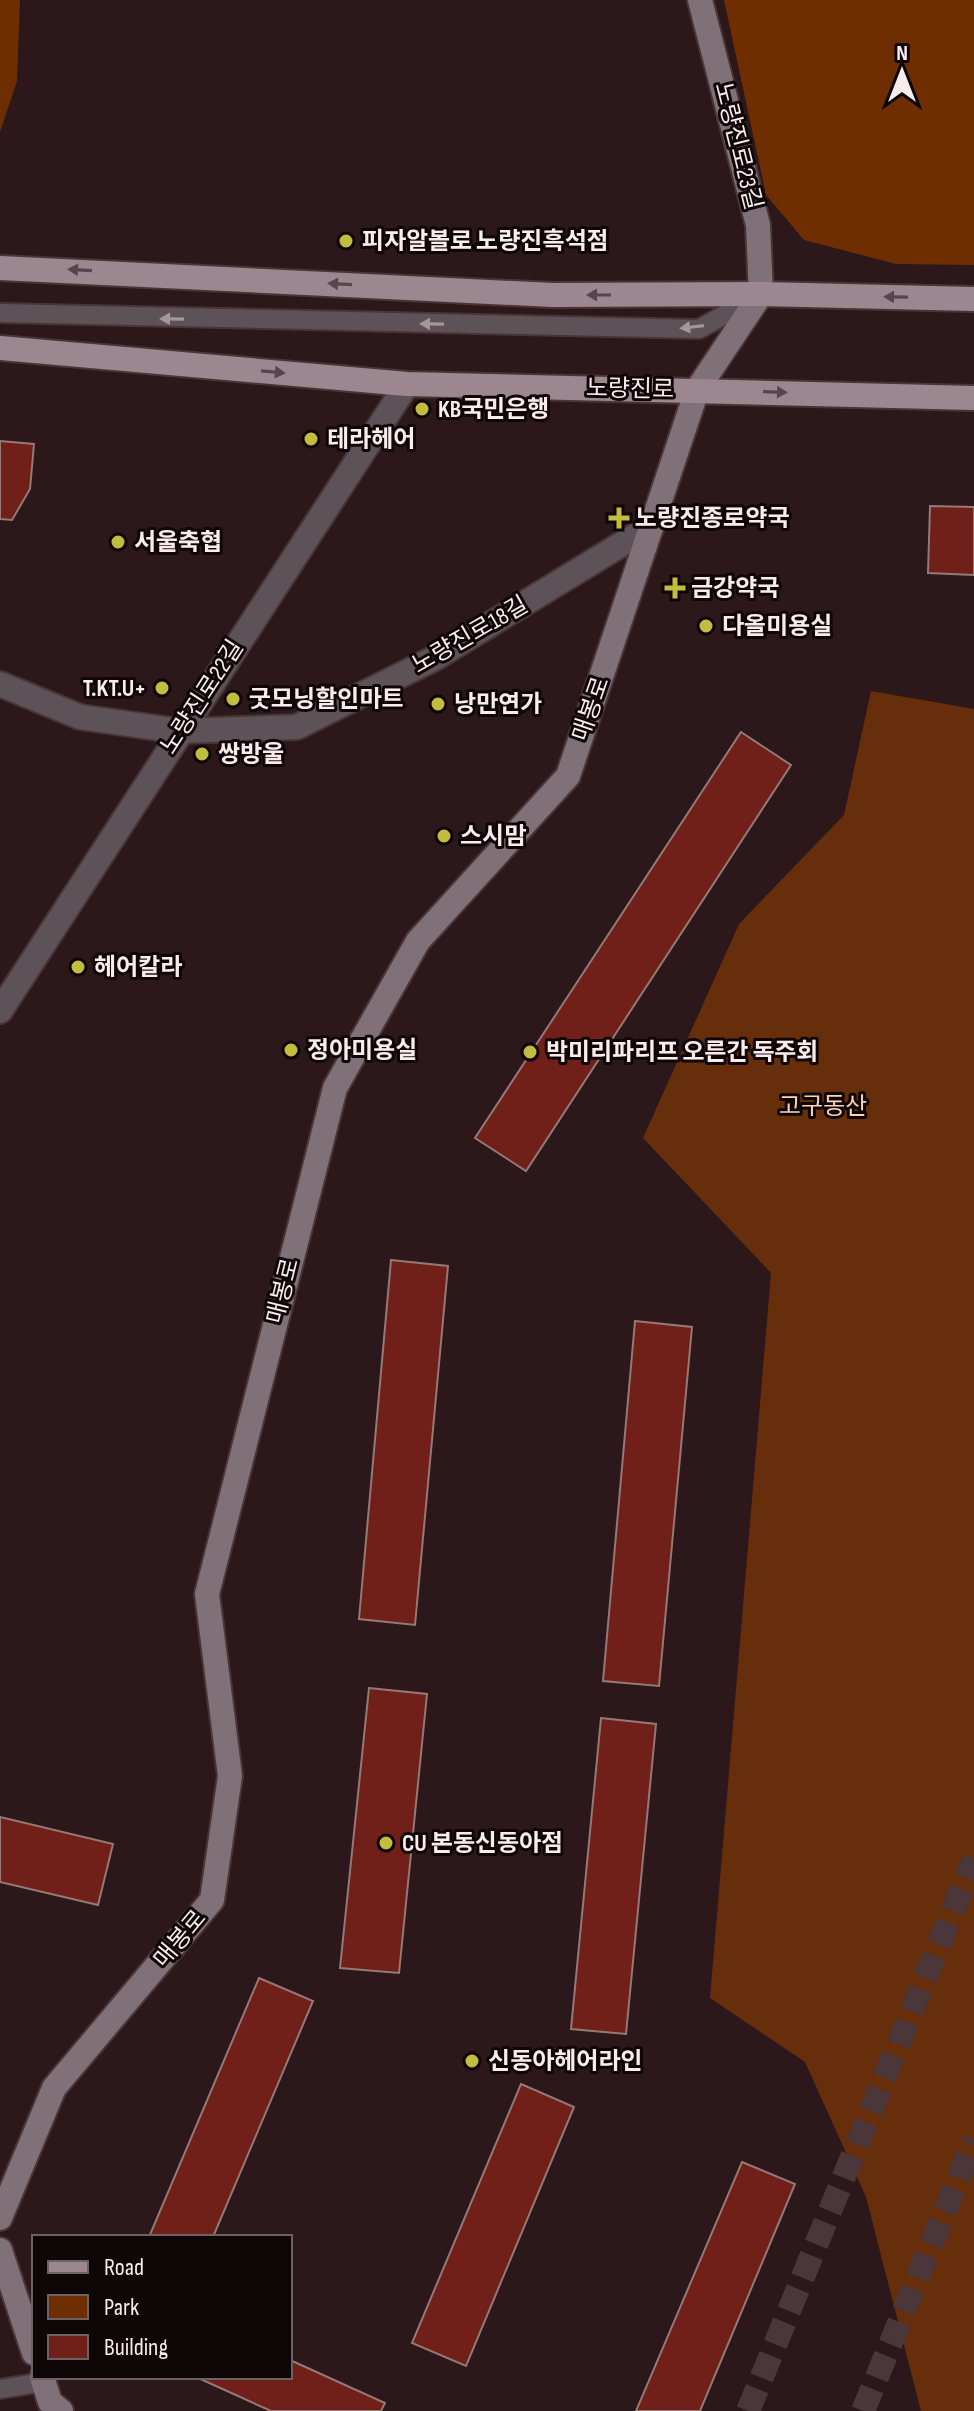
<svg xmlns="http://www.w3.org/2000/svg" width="974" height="2411" font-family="'Sofia Sans Condensed','Noto Sans KR',sans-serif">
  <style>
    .green { fill: #6f2e01 }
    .forest { fill: #672e0c }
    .building { fill: #701f19; stroke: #947975; stroke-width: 2 }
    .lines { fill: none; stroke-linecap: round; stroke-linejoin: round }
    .primary-tunnel { stroke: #4b373a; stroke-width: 24; stroke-dasharray: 24 12; stroke-linecap: butt }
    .lane-casing { stroke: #493538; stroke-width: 22 }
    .street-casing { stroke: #493538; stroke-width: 28 }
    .secondary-casing { stroke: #493538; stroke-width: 28 }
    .primary-casing { stroke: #493538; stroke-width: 28 }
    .lane { stroke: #5d5257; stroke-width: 18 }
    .street { stroke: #5d5257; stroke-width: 24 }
    .secondary { stroke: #807078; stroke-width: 24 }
    .primary { stroke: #9c8791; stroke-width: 24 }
    .oneway { fill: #55464c }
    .oneway2 { fill: #a4979a }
    .poi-dot { fill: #c3bd3f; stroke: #0e0607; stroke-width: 3 }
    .labels { text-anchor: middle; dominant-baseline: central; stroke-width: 6; stroke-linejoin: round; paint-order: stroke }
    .street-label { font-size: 24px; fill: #faebed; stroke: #0e0607 }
    .poi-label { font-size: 24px; font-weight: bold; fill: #faebed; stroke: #0e0607; text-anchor: start }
    .park-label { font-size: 24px; fill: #fdd1bb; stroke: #0e0607 }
  </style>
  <rect width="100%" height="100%" fill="#2c171b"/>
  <path class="green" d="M0,0H20L17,81L0,132Z
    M724,0H974V265L896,264L804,240L766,195Z"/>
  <path class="forest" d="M871,691L974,709V2411H921L866,2197L805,2062L710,1998L771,1273L643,1138L739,924L844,815Z"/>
  <path class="building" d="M0,441L34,444L30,489L12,520L0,519Z
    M930,506L974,507V575L928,573Z
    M741,732L791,765L526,1171L475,1138Z
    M391,1260L448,1266L415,1625L359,1619Z
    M635,1321L692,1327L659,1686L603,1681Z
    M369,1688L427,1694L399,1973L340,1968Z
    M601,1718L656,1724L626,2034L571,2029Z
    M0,1817L113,1844L98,1905L0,1882Z
    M259,1978L313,2001L213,2237H149Z
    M521,2084L574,2107L466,2366L412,2343Z
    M742,2162L795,2184L700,2411H636Z
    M290,2360L385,2403L381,2411H271L196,2377H290Z"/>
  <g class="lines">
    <path class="primary-tunnel" d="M748,2411L974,1859
      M863,2411L974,2140"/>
    <g class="lane-casing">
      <path id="lane" d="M0,313L699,329L759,296
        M0,2389L43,2382"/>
    </g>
    <g class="street-casing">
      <path id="street" d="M0,684L80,717L179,731L297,727L435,658L653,525
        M0,1011L407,384"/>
    </g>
    <g class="secondary-casing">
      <path id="secondary" d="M0,2218L54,2088L212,1900L230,1776L207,1594L335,1088L418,941L568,776L697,390L761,294L758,225L700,0
        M0,2250L34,2353
        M42,2377L50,2402L61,2411"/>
    </g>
    <g class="primary-casing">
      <path id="primary" d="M0,268L553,295L761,294L974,299
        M0,348L407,384L974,398"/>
    </g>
    <use href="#lane" class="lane"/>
    <use href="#street" class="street"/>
    <use href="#secondary" class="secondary"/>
    <use href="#primary" class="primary"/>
  </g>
  <defs><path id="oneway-solid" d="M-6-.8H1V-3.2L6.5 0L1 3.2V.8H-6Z" transform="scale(2)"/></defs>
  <g class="oneway">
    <use href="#oneway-solid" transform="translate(80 270) rotate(-177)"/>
    <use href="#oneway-solid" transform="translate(340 284) rotate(-177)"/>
    <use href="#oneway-solid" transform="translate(599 295) rotate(180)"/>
    <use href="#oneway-solid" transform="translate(896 297) rotate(-179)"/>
    <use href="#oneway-solid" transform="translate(273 372) rotate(5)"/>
    <use href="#oneway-solid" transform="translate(775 392) rotate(2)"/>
  </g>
  <g class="oneway2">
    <use href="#oneway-solid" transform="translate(172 319) rotate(-179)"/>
    <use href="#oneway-solid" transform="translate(432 324) rotate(-179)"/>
    <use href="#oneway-solid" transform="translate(692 327) rotate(173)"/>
  </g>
  <g class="poi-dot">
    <circle cx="346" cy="241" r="8"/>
    <circle cx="422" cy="409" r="8"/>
    <circle cx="311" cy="439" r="8"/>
    <path d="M615 506h8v8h8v8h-8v8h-8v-8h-8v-8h8z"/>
    <circle cx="118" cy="542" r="8"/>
    <path d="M671 576h8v8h8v8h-8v8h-8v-8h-8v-8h8z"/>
    <circle cx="706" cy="626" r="8"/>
    <circle cx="162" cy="688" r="8"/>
    <circle cx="233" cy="699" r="8"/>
    <circle cx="438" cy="704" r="8"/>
    <circle cx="202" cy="754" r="8"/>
    <circle cx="444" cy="836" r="8"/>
    <circle cx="78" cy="967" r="8"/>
    <circle cx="291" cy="1050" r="8"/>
    <circle cx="530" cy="1052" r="8"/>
    <circle cx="386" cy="1843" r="8"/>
    <circle cx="472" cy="2061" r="8"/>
  </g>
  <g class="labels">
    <g class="street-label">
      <text transform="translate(738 146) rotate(76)">노량진로23길</text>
      <text transform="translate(630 389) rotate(1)">노량진로</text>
      <text transform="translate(470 635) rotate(-30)">노량진로18길</text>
      <text transform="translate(202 697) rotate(-57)">노량진로22길</text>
      <text transform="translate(591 709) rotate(-71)">매봉로</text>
      <text transform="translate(283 1291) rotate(-76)">매봉로</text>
      <text transform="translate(180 1939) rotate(-50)">매봉로</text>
    </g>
    <g class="poi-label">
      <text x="362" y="241">피자알볼로 노량진흑석점</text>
      <text x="438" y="409">KB국민은행</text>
      <text x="327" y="439">테라헤어</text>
      <text x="635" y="518">노량진종로약국</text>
      <text x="134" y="542">서울축협</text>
      <text x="691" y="588">금강약국</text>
      <text x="722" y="626">다올미용실</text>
      <text x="146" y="688" text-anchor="end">T.KT.U+</text>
      <text x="249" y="699">굿모닝할인마트</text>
      <text x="454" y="704">낭만연가</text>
      <text x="218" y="754">쌍방울</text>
      <text x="460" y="836">스시맘</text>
      <text x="94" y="967">헤어칼라</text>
      <text x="307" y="1050">정아미용실</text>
      <text x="546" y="1052">박미리파리프 오른간 독주회</text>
      <text x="402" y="1843">CU 본동신동아점</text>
      <text x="488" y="2061">신동아헤어라인</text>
    </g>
    <g class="park-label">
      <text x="823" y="1106">고구동산</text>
    </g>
  </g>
  <rect x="32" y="2235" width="260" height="144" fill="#0e0607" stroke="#6c6263" stroke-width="2"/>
  <rect x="48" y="2261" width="40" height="12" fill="#9c8791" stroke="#6c6263" stroke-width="2"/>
  <text x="104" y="2275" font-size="24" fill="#faebed">Road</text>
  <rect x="48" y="2295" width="40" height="24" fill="#6f2e01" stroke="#6c6263" stroke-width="2"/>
  <text x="104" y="2315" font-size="24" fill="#faebed">Park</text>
  <rect x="48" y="2335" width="40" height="24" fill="#701f19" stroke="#6c6263" stroke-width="2"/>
  <text x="104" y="2355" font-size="24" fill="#faebed">Building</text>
  <g transform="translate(902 72)" stroke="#0e0607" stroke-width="6" paint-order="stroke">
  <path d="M0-6L14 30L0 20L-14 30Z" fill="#faebed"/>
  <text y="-12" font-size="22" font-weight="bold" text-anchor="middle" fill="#faebed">N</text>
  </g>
</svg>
